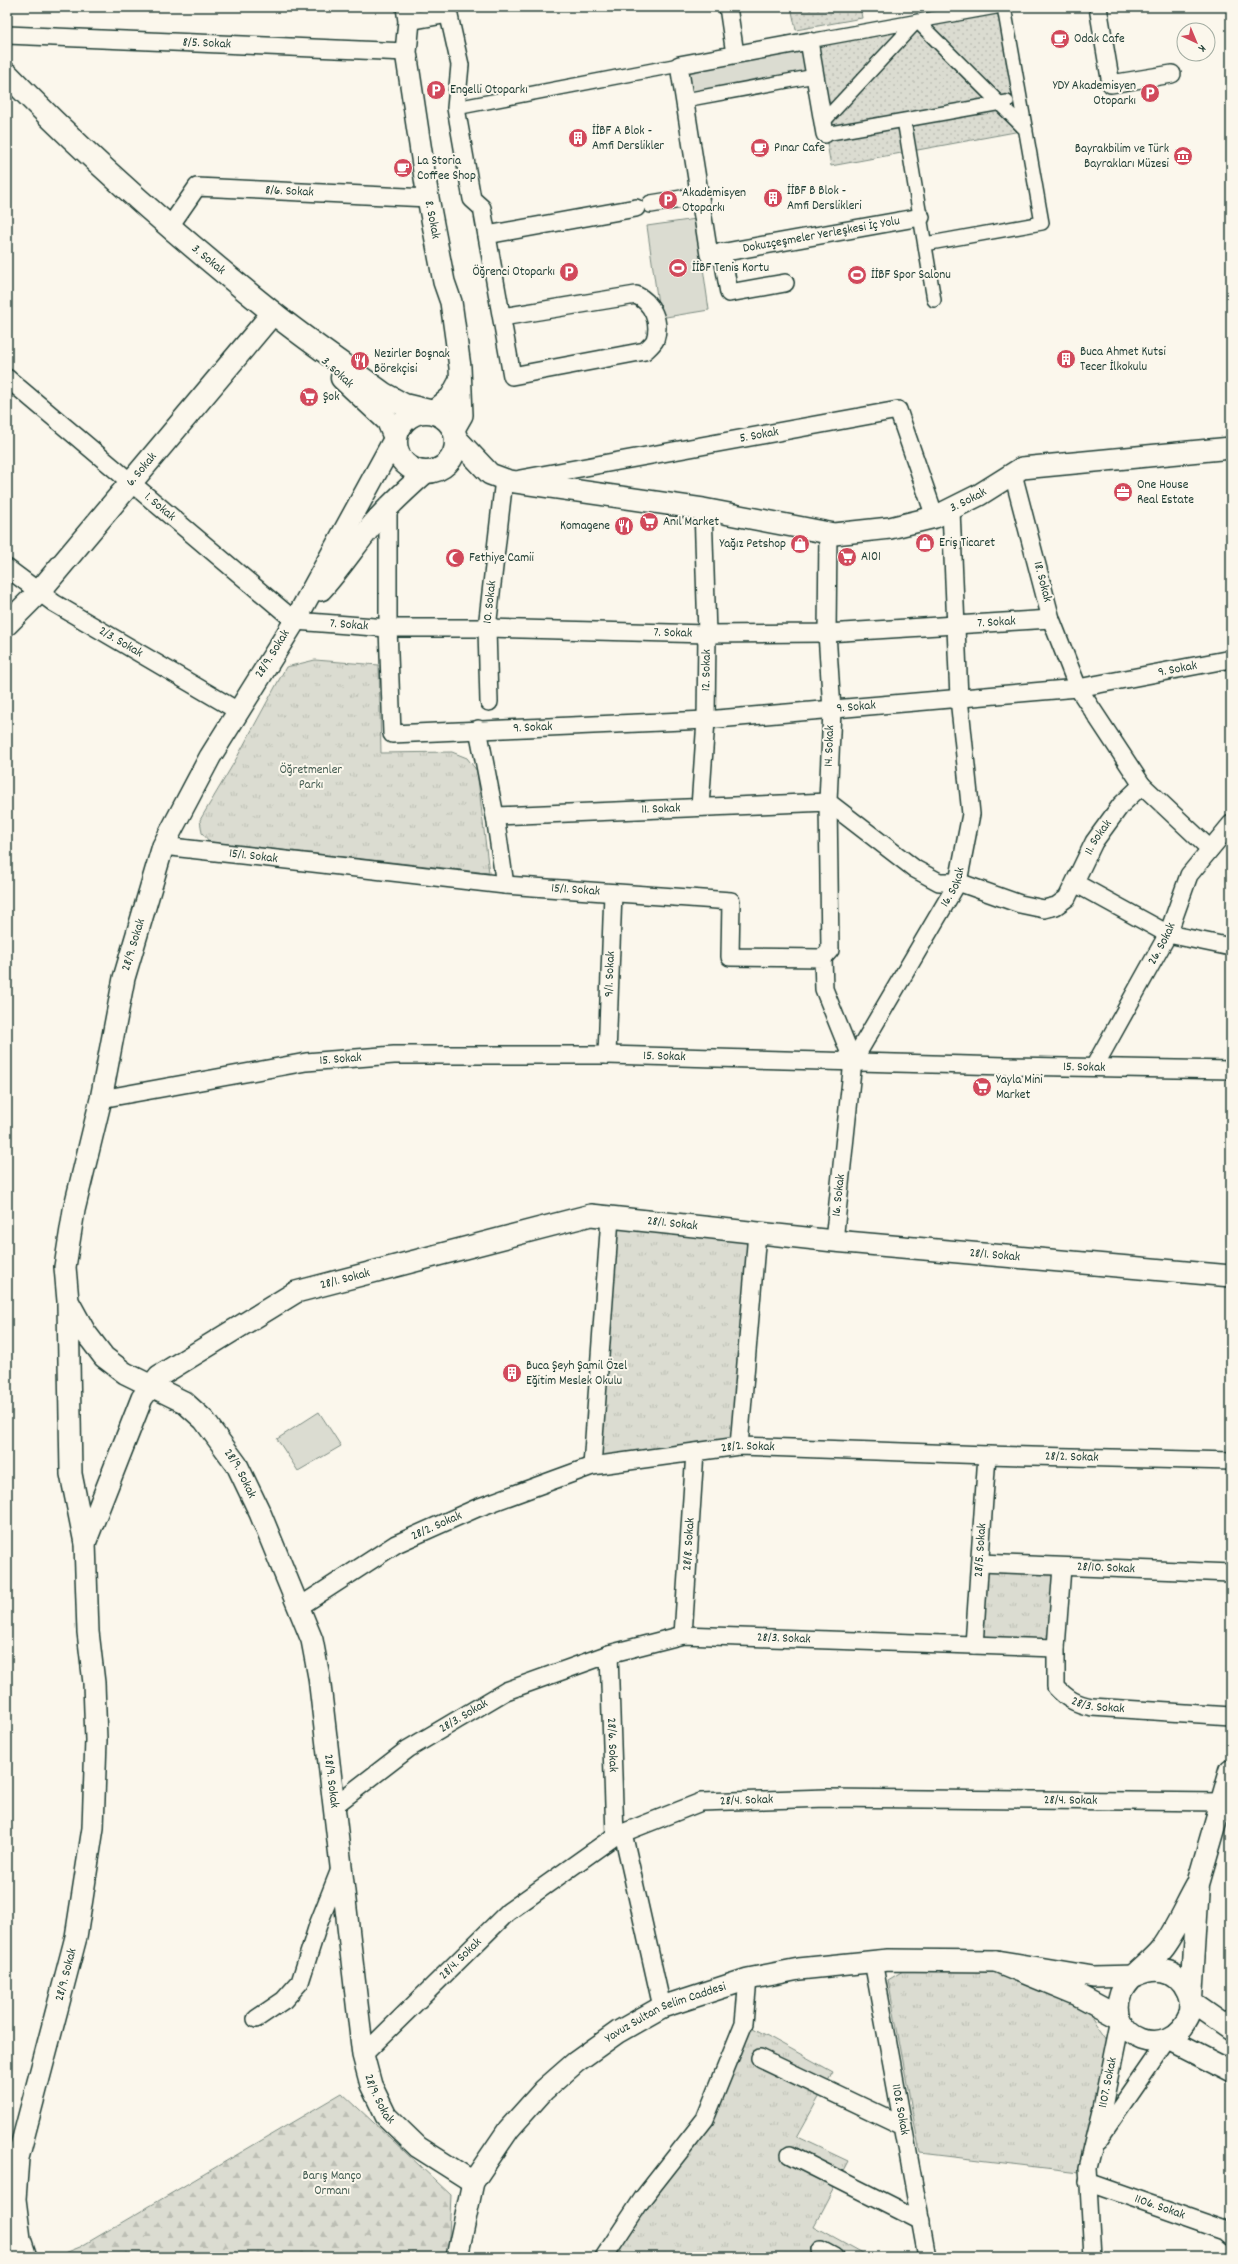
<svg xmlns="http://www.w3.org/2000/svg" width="1238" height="2264" font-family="Dekko,sans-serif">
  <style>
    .grass { fill: #dbdcd1; stroke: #7d8c82 }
    .forest { fill: url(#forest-firs); stroke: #7d8c82 }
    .park { fill: url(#park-tufts); stroke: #7d8c82 }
    .garden { fill: url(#garden-dots); stroke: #7d8c82 }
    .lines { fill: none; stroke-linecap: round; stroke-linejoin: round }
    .pedestrian-casing { stroke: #1f3d34; stroke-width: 16 }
    .minor-casing { stroke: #1f3d34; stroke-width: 20 }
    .tertiary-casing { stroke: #1f3d34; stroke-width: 24 }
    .secondary-casing { stroke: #1f3d34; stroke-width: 25 }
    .pedestrian { stroke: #fbf7ec; stroke-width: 13 }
    .minor { stroke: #fbf7ec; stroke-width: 17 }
    .tertiary { stroke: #fbf7ec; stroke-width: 21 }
    .secondary { stroke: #fbf7ec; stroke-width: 22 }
    .labels { text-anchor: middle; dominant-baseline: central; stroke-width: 4; stroke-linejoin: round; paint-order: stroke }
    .poi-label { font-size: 13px; fill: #1f3d34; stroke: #fbf7ec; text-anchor: start }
    .street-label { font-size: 13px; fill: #1f3d34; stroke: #fbf7ec }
    .park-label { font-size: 13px; fill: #455d53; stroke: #fbf7ec }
  </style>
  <defs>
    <pattern id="forest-firs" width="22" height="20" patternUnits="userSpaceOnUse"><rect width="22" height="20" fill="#dbdcd1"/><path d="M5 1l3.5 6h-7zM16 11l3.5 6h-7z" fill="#bcbeb4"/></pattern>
    <pattern id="park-tufts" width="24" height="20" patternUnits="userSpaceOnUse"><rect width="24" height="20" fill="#dbdcd1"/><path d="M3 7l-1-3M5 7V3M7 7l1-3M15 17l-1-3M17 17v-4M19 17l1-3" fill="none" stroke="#bcbeb4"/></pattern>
    <pattern id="garden-dots" width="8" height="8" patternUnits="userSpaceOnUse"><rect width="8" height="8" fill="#dbdcd1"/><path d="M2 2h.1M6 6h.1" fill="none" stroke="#bcbeb4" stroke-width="1.8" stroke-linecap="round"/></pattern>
  </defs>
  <rect width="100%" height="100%" fill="#fbf7ec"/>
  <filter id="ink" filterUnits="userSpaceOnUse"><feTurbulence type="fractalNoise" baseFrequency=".025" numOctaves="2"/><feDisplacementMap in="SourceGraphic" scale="8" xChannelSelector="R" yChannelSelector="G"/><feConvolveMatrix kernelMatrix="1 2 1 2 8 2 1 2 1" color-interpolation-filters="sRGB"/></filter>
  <g filter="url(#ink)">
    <path class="grass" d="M809,41L815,76L685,100L679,65Z
      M696,219L709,310L660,318L647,226Z
      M319,1412L341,1446L298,1471L277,1439Z"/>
    <path class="forest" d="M342,2093L451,2195L448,2257H55L80,2247Z"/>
    <path class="park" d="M315,660L379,665L381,753L452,752L467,758L477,771L489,873L210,842L202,833L200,820L235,761L286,667Z
      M610,1218L757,1233L739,1446L592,1466Z
      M980,1563L1062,1567L1056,1648L974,1645Z
      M913,1965L994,1968L1083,2003L1110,2042L1080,2172L920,2153L888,1980Z
      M744,2023L833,2072L797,2137L848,2161L814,2226L870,2257H604L705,2119Z"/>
    <path class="garden" d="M791,7H860L862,18L796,30Z
      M944,7H1004L1026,130L831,166L809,41L946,16Z"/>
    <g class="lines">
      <g class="pedestrian-casing">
        <path id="pedestrian" d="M809,41L996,7
          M685,100L815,76
          M456,108L679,65
          M904,120L934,300
          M823,122L917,21L1026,130
          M825,134L1007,102
          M925,244L1042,223L1004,7"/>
      </g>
      <g class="minor-casing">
        <g id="minor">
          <path d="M447,7L460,65L456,108L472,199L482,208L512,376L645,351C648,348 653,344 655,340C661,322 652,302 636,295L502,317"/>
          <path d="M728,7L735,54"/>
          <path d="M1098,7L1111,84L1172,74"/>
          <path d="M409,21L449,14"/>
          <path id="s1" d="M7,35L406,52"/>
          <path id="s2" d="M825,134L809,41L679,65L709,255L921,217"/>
          <path d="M651,204L700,196"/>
          <path id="s3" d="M170,226L197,187L428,198"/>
          <path d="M487,235L636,208"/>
          <path d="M722,252L729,293L785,283"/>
          <path id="s4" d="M7,378L295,621L388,628H487L707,634L827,633L1051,619"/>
          <path id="s5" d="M520,479L898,410L935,517"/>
          <path id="s6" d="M388,508V628L392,734L706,720L1078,688L1231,659"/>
          <path id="s7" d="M828,533L827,633L832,710L828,802L915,869L939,882H958L1020,904L1044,909L1056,906L1067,898L1094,842L1121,805L1142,785L1078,688L1051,619L1013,474"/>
          <path id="s8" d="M7,568L54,603L238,711"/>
          <path id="s9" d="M489,702L487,628L504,479"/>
          <path d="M478,729L495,816L505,885"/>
          <path d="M1142,785L1210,849"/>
          <path id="s10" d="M700,807L706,720L707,634L703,509"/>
          <path id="s11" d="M495,816L828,802L830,950L823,958"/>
          <path id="s12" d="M163,846L505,885L731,901L730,957L823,958L824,989L853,1061"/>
          <path d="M1075,883L1168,934L1231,947"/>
          <path id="s13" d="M607,1055L613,893"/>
          <path id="s14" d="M1094,1067L1168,934L1189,875L1231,824"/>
          <path id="s15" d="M101,1099L306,1062L394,1055H607L1006,1066L1231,1070"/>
          <path id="s16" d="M834,1241L853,1061L958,882L971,814L959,698L951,510"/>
          <path d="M739,1446L757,1233"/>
          <path d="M592,1466L610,1218"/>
          <path id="s17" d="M980,1563L1231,1573"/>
          <path id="s18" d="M1062,1567L1056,1648V1687C1067,1699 1076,1704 1092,1707L1231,1716"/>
          <path id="s19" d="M299,1607L396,1544L477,1508L592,1466L739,1446L987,1455L1231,1461"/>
          <path id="s20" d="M683,1635L695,1452"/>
          <path id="s21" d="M974,1645L987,1455"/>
          <path id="s22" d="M609,1654L615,1836"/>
          <path id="s23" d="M334,1806L408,1749L506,1691L609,1654L683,1635L1056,1648"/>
          <path d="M623,1833L662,2007"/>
          <path id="s24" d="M873,1961L927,2257"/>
          <path d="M256,2019L284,2000L300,1982L318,1925L341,1867"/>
          <path id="s25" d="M363,2055L508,1912L615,1836L701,1802L827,1798L1221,1802"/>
          <path d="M760,2058L903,2126"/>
          <path d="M1098,2140L1168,2039"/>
          <path d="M790,2155L921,2221"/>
          <path id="s26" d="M1088,2182L1225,2230L1231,2235"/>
          <path d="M821,2250L834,2257"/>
          <path d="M604,2257L643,2198L705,2119L744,2023L748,1979"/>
          <path id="s27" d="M1093,2257L1088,2168L1103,2107L1121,2018"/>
        </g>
      </g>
      <g class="tertiary-casing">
        <g id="tertiary">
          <path id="s28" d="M407,7L409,21L406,52L428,198L444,282L451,302L460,367L462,415L454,429"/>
          <path d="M433,412L451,397L460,380"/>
          <path id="s29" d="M395,438L295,621L210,757L163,846L124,978L101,1099L74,1210L65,1267L68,1301L85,1332L104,1357L125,1373L184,1402L204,1420L237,1465L260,1513L312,1640L319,1677L363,2055L371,2085L386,2116L418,2147L473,2182"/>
          <path id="s30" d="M456,438L490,474L509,481L703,509L834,534L890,528L935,517L979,495L1022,468L1231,448"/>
          <path d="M321,590C340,569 355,546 373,524C389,505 408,488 426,472"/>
          <path id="s31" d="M85,1543L142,1398L159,1376L296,1292L591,1215L834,1241L1231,1276"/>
          <path d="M1191,2001L1231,2029"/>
          <path d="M1121,2018L1076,1994L996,1961L1093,1977L1136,1976"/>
          <path d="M1168,2039L1231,2071"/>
          <path id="s32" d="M26,2257L20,2239L15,2199L18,2158L76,1937L93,1828L96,1740L94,1683L88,1632L85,1543L71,1474L68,1304"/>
          <path id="s33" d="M457,2257L473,2182L509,2129L544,2090L576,2062L618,2032L662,2007L748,1979L799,1969L888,1960L996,1961"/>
        </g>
      </g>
      <g class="secondary-casing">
        <g id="secondary">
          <path id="s34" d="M7,74C89,159 180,238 272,312C308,341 347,367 384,394L404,405L433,412"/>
          <path d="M342,378L388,421L395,438"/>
          <circle cx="426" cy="442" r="30"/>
          <path id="s35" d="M7,624L39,592L273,313"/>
          <path d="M1198,1884C1186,1905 1176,1929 1162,1948C1150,1964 1128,1976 1121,1994C1106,2036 1169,2065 1190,2013L1198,1884L1231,1770"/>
          <path d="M1136,1976C1163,1964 1183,1973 1191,2001"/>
        </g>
      </g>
      <use href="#pedestrian" class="pedestrian"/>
      <use href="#minor" class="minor"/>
      <use href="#tertiary" class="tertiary"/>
      <use href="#secondary" class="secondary"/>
    </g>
  </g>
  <defs>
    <g id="cafe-disc" transform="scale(1)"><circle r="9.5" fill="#d1495b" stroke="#fbf7ec"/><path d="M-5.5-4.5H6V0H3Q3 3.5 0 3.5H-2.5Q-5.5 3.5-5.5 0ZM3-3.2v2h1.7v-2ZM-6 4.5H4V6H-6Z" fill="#fff"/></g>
    <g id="parking-disc" transform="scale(1)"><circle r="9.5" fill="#d1495b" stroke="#fbf7ec"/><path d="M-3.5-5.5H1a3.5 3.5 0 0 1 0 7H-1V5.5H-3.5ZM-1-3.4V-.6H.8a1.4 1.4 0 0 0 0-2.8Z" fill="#fff"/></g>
    <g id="building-disc" transform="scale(1)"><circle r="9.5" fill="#d1495b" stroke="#fbf7ec"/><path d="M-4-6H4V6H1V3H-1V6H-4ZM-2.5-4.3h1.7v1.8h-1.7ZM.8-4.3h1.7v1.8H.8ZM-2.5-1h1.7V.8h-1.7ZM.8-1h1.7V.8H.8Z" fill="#fff"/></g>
    <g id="museum-disc" transform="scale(1)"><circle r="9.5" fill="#d1495b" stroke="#fbf7ec"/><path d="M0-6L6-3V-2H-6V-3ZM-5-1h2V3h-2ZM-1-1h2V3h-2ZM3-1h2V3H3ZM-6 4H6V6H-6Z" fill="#fff"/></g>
    <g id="stadium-disc" transform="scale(1)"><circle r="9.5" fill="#d1495b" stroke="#fbf7ec"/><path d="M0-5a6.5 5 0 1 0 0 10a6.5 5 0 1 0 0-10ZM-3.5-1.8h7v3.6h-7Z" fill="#fff"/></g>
    <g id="restaurant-disc" transform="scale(1)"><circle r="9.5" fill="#d1495b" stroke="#fbf7ec"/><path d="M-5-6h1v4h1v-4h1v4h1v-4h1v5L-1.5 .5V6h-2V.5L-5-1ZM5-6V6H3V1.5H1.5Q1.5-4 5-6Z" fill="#fff"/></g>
    <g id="supermarket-disc" transform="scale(1)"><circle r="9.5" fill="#d1495b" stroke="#fbf7ec"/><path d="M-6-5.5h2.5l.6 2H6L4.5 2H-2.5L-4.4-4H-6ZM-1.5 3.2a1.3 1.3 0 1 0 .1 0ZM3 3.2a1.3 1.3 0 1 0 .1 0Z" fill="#fff"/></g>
    <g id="office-disc" transform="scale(1)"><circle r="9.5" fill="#d1495b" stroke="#fbf7ec"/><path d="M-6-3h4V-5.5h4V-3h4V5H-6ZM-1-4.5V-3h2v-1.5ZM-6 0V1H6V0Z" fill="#fff"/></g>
    <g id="shop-disc" transform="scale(1)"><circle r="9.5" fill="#d1495b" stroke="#fbf7ec"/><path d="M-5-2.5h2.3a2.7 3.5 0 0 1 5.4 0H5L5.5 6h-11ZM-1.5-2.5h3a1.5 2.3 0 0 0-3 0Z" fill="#fff"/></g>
    <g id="mosque-disc" transform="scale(1)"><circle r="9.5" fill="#d1495b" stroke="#fbf7ec"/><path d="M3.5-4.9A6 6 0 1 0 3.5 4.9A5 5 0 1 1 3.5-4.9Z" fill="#fff"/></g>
  </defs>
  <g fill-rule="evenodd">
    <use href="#cafe-disc" x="1060" y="39"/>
    <use href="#parking-disc" x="436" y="90"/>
    <use href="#parking-disc" x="1150" y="93"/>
    <use href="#building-disc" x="578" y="138"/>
    <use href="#cafe-disc" x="760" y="148"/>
    <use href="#museum-disc" x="1183" y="156"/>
    <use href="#cafe-disc" x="403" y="168"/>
    <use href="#building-disc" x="773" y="198"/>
    <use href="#parking-disc" x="668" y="200"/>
    <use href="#stadium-disc" x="678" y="268"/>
    <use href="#parking-disc" x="569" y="272"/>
    <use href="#stadium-disc" x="857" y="275"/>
    <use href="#building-disc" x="1066" y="359"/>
    <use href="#restaurant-disc" x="360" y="361"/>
    <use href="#supermarket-disc" x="309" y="397"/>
    <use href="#office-disc" x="1123" y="492"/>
    <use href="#supermarket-disc" x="649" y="522"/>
    <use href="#restaurant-disc" x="624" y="526"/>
    <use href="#shop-disc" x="925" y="543"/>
    <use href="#shop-disc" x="800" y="544"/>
    <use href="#supermarket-disc" x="847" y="557"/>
    <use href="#mosque-disc" x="455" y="558"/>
    <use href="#supermarket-disc" x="982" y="1087"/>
    <use href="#building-disc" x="512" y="1373"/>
  </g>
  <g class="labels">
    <g class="poi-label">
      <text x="1074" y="39">Odak Cafe</text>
      <text x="1136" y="86" text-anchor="end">YDY Akademisyen<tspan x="1136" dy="15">Otoparkı</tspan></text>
      <text x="450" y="90">Engelli Otoparkı</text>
      <text x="592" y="131">İİBF A Blok -<tspan x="592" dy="15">Amfi Derslikler</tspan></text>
      <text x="774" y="148">Pınar Cafe</text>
      <text x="1169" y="149" text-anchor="end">Bayrakbilim ve Türk<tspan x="1169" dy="15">Bayrakları Müzesi</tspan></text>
      <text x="417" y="161">La Storia<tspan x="417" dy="15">Coffee Shop</tspan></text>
      <text x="787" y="191">İİBF B Blok -<tspan x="787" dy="15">Amfi Derslikleri</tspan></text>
      <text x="682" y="193">Akademisyen<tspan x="682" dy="15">Otoparkı</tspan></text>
      <text x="692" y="268">İİBF Tenis Kortu</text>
      <text x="555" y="272" text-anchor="end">Öğrenci Otoparkı</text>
      <text x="871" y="275">İİBF Spor Salonu</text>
      <text x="1080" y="352">Buca Ahmet Kutsi<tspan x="1080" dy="15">Tecer İlkokulu</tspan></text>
      <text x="374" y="354">Nezirler Boşnak<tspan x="374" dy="15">Börekçisi</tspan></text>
      <text x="323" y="397">Şok</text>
      <text x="1137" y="485">One House<tspan x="1137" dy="15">Real Estate</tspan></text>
      <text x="663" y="522">Anıl Market</text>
      <text x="610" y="526" text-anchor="end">Komagene</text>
      <text x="939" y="543">Eriş Ticaret</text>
      <text x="786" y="544" text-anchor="end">Yağız Petshop</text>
      <text x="861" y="557">A101</text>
      <text x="469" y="558">Fethiye Camii</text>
      <text x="996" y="1080">Yayla Mini<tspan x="996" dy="15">Market</tspan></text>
      <text x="526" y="1366">Buca Şeyh Şamil Özel<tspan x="526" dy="15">Eğitim Meslek Okulu</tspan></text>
    </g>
    <g class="street-label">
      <text stroke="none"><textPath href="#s1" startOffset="200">8/5. Sokak</textPath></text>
      <text stroke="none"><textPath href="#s3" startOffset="140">8/6. Sokak</textPath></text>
      <text stroke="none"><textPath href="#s28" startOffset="215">8. Sokak</textPath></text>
      <text stroke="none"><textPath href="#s2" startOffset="533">Dokuzçeşmeler Yerleşkesi İç Yolu</textPath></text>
      <text stroke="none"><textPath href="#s34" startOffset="274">3. Sokak</textPath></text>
      <text transform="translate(337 373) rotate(43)">3. sokak</text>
      <text stroke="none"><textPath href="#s5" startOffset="243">5. Sokak</textPath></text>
      <text stroke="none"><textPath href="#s35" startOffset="205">6. Sokak</textPath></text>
      <text stroke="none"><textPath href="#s30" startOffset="539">3. Sokak</textPath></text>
      <text stroke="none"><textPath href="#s4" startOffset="200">1. Sokak</textPath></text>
      <text transform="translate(1042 582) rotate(75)">18. Sokak</text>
      <text stroke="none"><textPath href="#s9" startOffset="100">10. Sokak</textPath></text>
      <text stroke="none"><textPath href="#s4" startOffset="1079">7. Sokak</textPath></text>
      <text stroke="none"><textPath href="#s4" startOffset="431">7. Sokak</textPath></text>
      <text stroke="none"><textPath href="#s4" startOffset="755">7. Sokak</textPath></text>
      <text stroke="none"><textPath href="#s8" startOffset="136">2/3. Sokak</textPath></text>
      <text transform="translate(273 654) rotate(-58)">28/9. Sokak</text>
      <text stroke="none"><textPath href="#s10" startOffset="137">12. Sokak</textPath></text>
      <text stroke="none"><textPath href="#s6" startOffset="1015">9. Sokak</textPath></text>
      <text stroke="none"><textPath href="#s6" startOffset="691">9. Sokak</textPath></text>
      <text stroke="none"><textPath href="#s6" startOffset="367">9. Sokak</textPath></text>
      <text transform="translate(830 746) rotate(-88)">14. Sokak</text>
      <text stroke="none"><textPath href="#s11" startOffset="166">11. Sokak</textPath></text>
      <text stroke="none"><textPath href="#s7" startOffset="610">11. Sokak</textPath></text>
      <text stroke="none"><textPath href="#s12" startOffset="91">15/1. Sokak</textPath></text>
      <text stroke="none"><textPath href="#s16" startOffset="382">16. Sokak</textPath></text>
      <text stroke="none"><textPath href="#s12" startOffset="415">15/1. Sokak</textPath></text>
      <text stroke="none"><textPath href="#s14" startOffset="141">26. Sokak</textPath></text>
      <text transform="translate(134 945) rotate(-73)">28/9. Sokak</text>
      <text stroke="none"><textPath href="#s13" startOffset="81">9/1. Sokak</textPath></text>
      <text stroke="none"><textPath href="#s15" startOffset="567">15. Sokak</textPath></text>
      <text stroke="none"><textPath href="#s15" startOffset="243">15. Sokak</textPath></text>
      <text stroke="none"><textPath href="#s15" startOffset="987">15. Sokak</textPath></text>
      <text stroke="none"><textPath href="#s16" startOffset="46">16. Sokak</textPath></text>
      <text stroke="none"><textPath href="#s31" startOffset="731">28/1. Sokak</textPath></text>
      <text stroke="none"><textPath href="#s31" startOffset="1055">28/1. Sokak</textPath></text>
      <text stroke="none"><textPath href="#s31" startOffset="395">28/1. Sokak</textPath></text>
      <text stroke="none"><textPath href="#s19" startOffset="484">28/2. Sokak</textPath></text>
      <text stroke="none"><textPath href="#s19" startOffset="808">28/2. Sokak</textPath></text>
      <text stroke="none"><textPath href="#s29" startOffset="1187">28/9. Sokak</textPath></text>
      <text stroke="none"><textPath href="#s19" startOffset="160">28/2. Sokak</textPath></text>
      <text stroke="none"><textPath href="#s20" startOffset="91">28/8. Sokak</textPath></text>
      <text stroke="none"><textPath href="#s21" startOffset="95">28/5. Sokak</textPath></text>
      <text stroke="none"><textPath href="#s17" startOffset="126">28/10. Sokak</textPath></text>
      <text stroke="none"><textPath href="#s23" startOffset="494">28/3. Sokak</textPath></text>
      <text stroke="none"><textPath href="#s18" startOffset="168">28/3. Sokak</textPath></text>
      <text stroke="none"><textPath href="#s23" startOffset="158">28/3. Sokak</textPath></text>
      <text stroke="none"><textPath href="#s22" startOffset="91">28/6. Sokak</textPath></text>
      <text stroke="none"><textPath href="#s29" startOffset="1511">28/9. Sokak</textPath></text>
      <text stroke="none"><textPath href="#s25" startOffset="473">28/4. Sokak</textPath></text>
      <text stroke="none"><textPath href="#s25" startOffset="797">28/4. Sokak</textPath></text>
      <text stroke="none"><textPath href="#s25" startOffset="137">28/4. Sokak</textPath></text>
      <text stroke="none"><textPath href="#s32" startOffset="290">28/9. Sokak</textPath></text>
      <text stroke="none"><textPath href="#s33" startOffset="339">Yavuz Sultan Selim Caddesi</textPath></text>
      <text stroke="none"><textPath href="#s27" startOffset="177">1107. Sokak</textPath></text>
      <text stroke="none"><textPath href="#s29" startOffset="1834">28/9. Sokak</textPath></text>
      <text stroke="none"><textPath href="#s24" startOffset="151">1108. Sokak</textPath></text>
      <text stroke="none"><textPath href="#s26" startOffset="76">1106. Sokak</textPath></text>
    </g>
    <g class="park-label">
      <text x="311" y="770">Öğretmenler<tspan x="311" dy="15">Parkı</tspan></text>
      <text x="332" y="2176">Barış Manço<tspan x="332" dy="15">Ormanı</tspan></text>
    </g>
  </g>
  <rect width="1238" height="2264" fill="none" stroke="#fbf7ec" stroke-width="24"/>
  <rect x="12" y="12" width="1214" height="2240" fill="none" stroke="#1f3d34" stroke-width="1.5" filter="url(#ink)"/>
  <g transform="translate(1196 42) rotate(136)"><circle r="19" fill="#fbf7ec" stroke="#a3ada2"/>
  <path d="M0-3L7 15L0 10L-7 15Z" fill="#d1495b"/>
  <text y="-6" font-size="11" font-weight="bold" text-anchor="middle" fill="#1f3d34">K</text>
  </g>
</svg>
